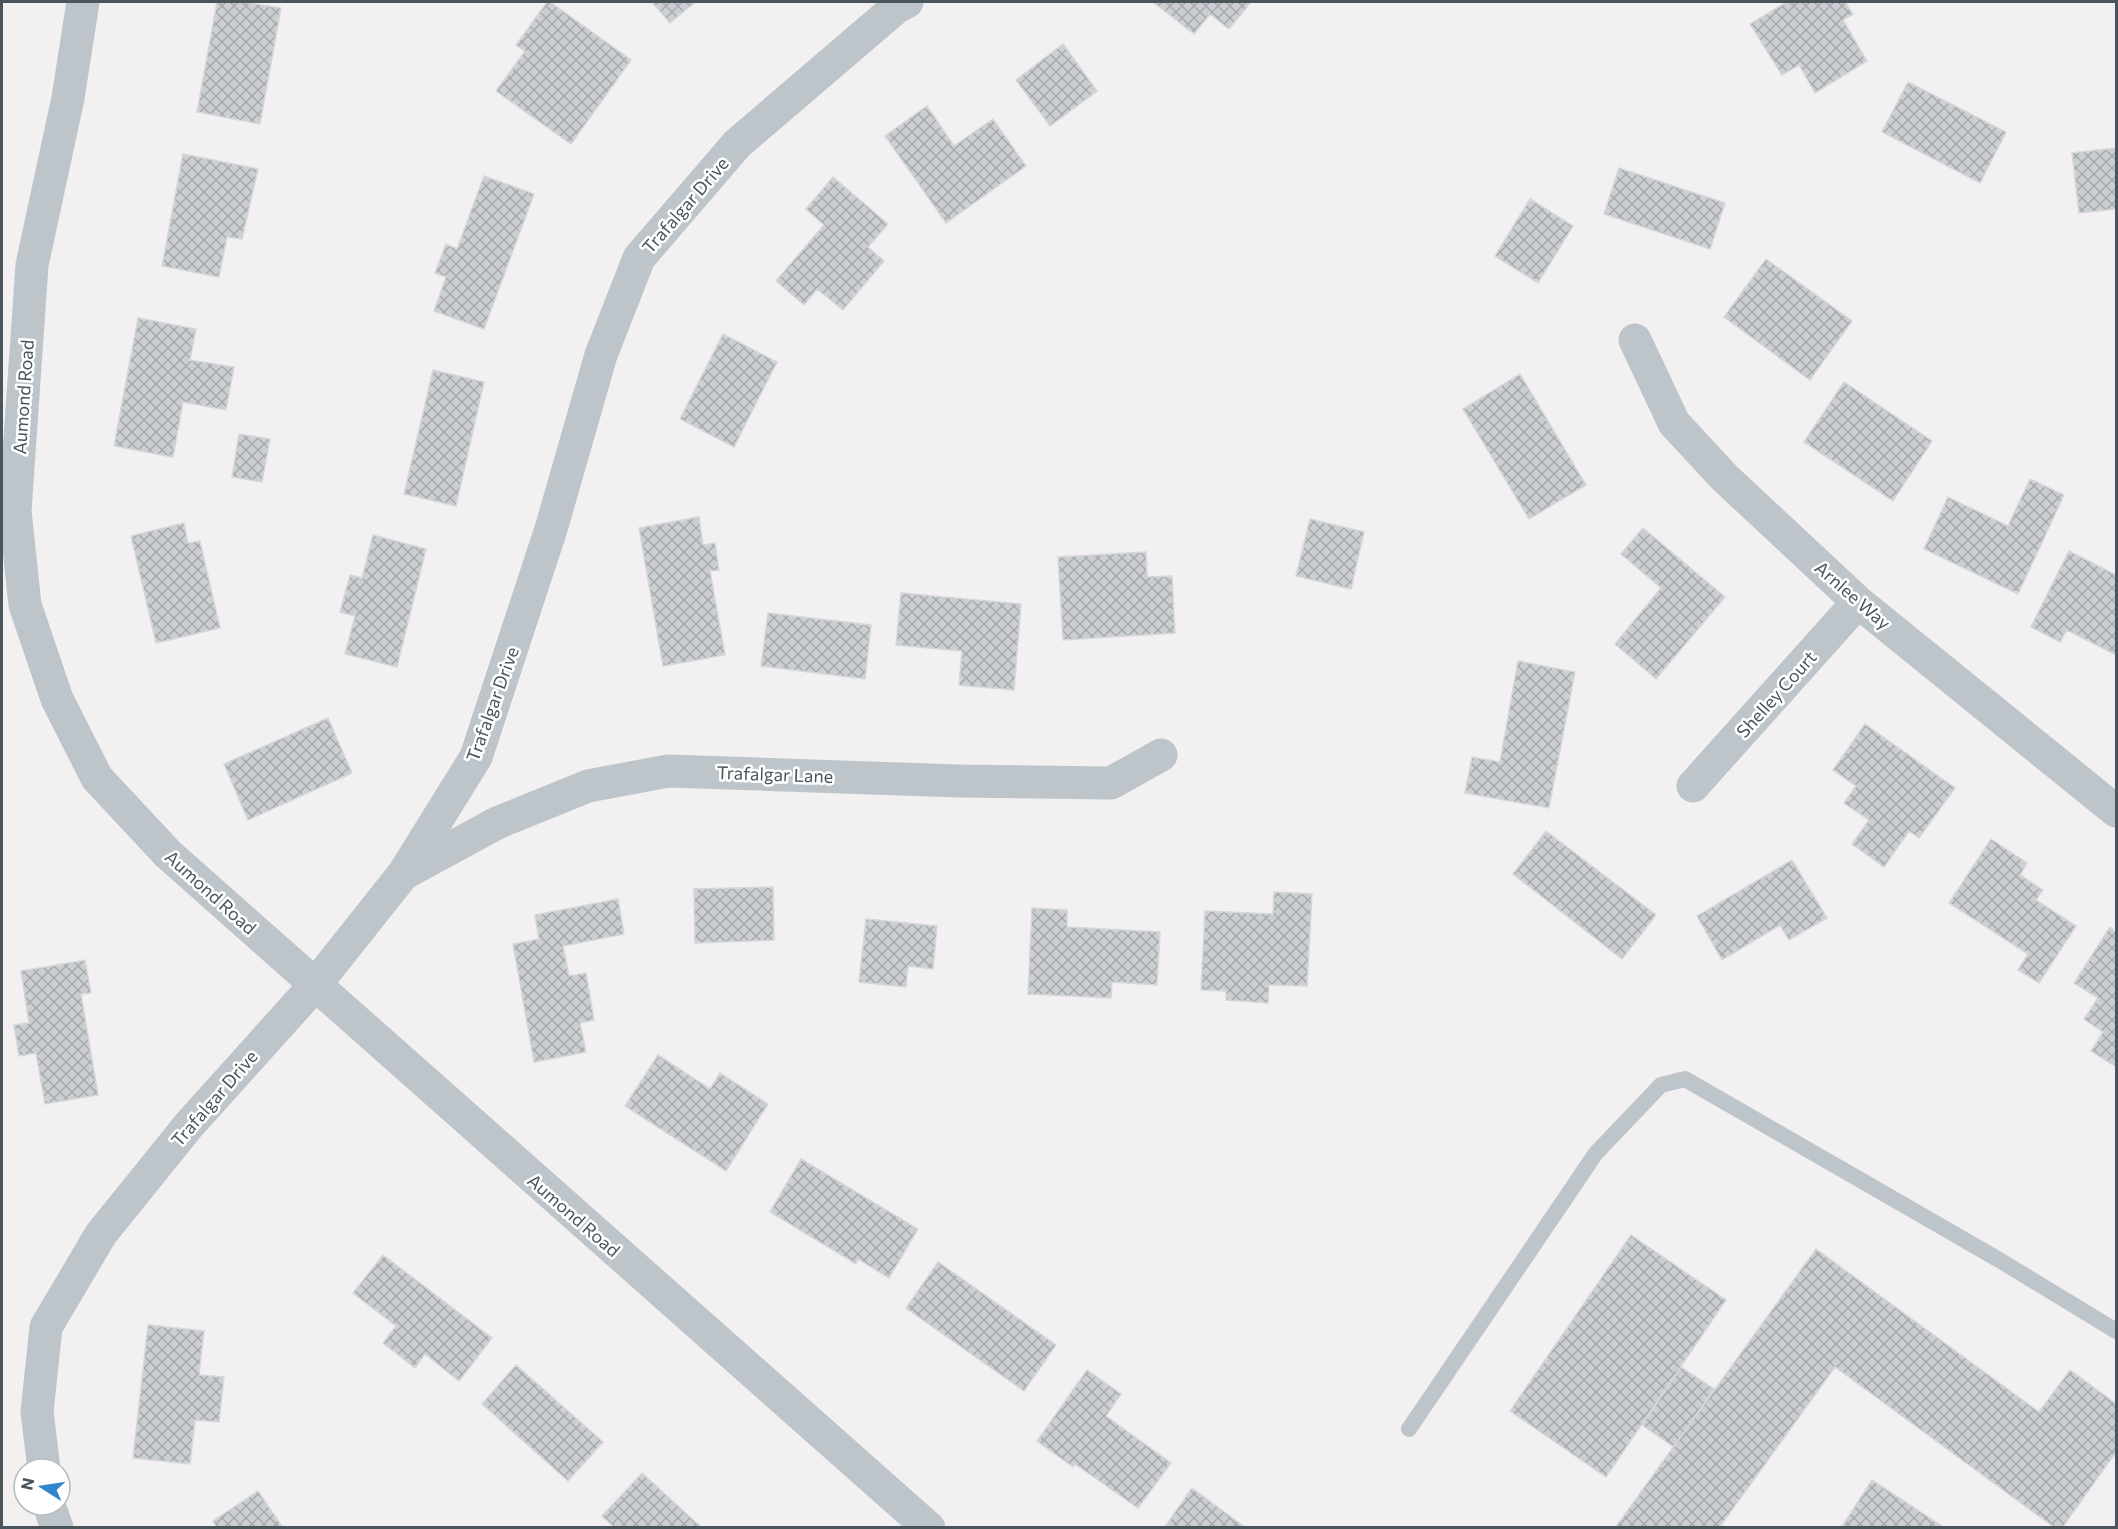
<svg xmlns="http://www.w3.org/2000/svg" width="2118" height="1529" font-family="Commissioner,sans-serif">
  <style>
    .building { fill: url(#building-cross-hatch); stroke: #d5d7da; stroke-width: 1.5 }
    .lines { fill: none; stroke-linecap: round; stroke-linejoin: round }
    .service { stroke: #bdc5cb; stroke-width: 16 }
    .minor { stroke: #bdc5cb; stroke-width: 33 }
    .tertiary { stroke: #bdc5cb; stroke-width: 33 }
    .labels { text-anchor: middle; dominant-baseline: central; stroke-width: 5; stroke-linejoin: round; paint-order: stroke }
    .street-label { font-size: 18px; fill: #4a555b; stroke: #fff }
  </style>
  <defs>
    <pattern id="building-cross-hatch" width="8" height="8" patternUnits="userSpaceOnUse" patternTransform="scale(1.5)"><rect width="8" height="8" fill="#cbced2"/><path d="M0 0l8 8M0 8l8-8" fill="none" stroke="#a7aaad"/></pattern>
  </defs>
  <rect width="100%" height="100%" fill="#f2f0f0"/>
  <path class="building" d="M217,2H242L281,8L260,124L197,112Z
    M547,2H550L631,60L571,144L496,91L525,51L516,45Z
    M652,2H695L670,23Z
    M1153,2H1251L1229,29L1210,14L1194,34Z
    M1787,2H1845L1853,14L1843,20L1867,61L1815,93L1799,65L1782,75L1750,24Z
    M1063,44L1097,91L1050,126L1016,80Z
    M1908,82L2006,132L1980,183L1882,132Z
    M927,106L954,146L993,119L1026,166L946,223L885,136Z
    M2116,148V209L2079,213L2072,153Z
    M183,154L258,169L242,239L227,237L219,277L162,266Z
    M1619,168L1725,203L1710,249L1604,214Z
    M484,176L534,194L484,329L434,311L446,277L435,273L446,244L457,249Z
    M833,177L888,224L868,247L884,261L843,310L817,289L804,305L776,281L824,225L806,209Z
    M1530,199L1573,226L1538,283L1495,256Z
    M1766,259L1852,321L1810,380L1724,317Z
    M138,318L196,329L190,360L234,367L226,410L183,402L173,457L114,446Z
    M723,334L777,362L734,447L680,419Z
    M433,370L484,382L456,506L404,494Z
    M1520,374L1586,485L1529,519L1463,409Z
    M1844,382L1932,441L1893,501L1804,442Z
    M239,434L270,439L262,482L232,477Z
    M2030,479L2064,495L2018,594L1924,549L1948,497L2008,526Z
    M699,517L703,545L715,543L719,570L710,571L725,655L663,666L639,528Z
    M1310,519L1364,532L1351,589L1296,576Z
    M184,523L188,543L200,541L220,628L156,643L131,536Z
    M1643,528L1725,597L1656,679L1615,644L1661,588L1621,554Z
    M373,535L426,549L397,667L345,654L355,616L340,612L350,575L362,578Z
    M2069,551L2116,575V655L2067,630L2060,642L2031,627Z
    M1146,552L1147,577L1172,576L1175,633L1063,640L1058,557Z
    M901,593L1021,604L1014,690L959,685L962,651L896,645Z
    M768,613L871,625L865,679L761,666Z
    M1518,661L1575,672L1549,808L1465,793L1472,757L1500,762Z
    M328,718L352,773L248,820L224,764Z
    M1865,724L1955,788L1919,838L1909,831L1884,867L1852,844L1869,820L1844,803L1856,786L1833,770Z
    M1546,831L1656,915L1622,959L1513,874Z
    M1991,839L2027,863L2020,875L2043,890L2036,900L2076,926L2039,983L2018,970L2028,954L1949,903Z
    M1792,860L1827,918L1789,940L1780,925L1722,960L1697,916Z
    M773,887L774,940L695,943L694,889Z
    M1274,892L1312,894L1307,986L1269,985L1268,1003L1226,1000V991L1201,990L1205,911L1273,914Z
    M618,899L624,934L563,946L569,976L586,973L594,1020L580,1023L586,1052L534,1062L513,944L539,939L535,915Z
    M1032,908L1067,910V927L1160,932L1157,985L1112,982L1111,998L1028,994Z
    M866,919L937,926L933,969L908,966L906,987L859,982Z
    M2110,927L2116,932V1067L2091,1051L2103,1032L2084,1019L2098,998L2074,983Z
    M85,960L91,993L81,994L98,1095L45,1104L36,1053L19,1056L14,1025L29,1023L21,971Z
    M658,1055L710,1089L720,1073L768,1104L726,1171L625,1106Z
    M801,1159L918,1229L889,1278L858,1259L856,1264L770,1212Z
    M1631,1235L1726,1300L1606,1477L1510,1411Z
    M1816,1249L2039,1412L2070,1370L2116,1404V1452L2062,1528H2055L1835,1367L1719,1528H1615Z
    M383,1255L492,1338L459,1381L425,1354L415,1368L383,1343L396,1326L353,1293Z
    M938,1262L1056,1345L1024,1391L906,1308Z
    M148,1325L204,1331L199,1375L224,1377L219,1422L195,1420L190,1464L133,1458Z
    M516,1365L603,1442L568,1481L482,1404Z
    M1681,1367L1714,1389L1674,1447L1642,1425Z
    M1087,1370L1121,1394L1106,1416L1171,1463L1138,1508L1075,1464L1073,1467L1037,1441Z
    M642,1473L702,1528H615L602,1516Z
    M1872,1480L1945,1528H1841Z
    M1192,1488L1246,1528H1164Z
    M258,1491L283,1528H217L213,1521Z"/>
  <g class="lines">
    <path class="service" d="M1409,1429L1596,1153L1661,1085L1685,1079L2001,1261L2116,1331"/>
    <path class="minor" d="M1635,340L1674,423L1724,477L1858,602L2116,811
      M1693,786L1858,602
      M405,873L497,823L588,786L668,771L958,781L1111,783L1161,755
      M44,1469L37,1412L46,1327L101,1234L189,1125L315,985L404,873L476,757L551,529L601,355L639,258L737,144L897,7L907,2
      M49,1505L57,1528"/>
    <path class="tertiary" d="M83,2L68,98L32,265L15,511L25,605L57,699L97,778L168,854L929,1528"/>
  </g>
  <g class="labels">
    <g class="street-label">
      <text transform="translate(685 205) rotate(-49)">Trafalgar Drive</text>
      <text transform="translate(23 397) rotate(-86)">Aumond Road</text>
      <text transform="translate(1853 595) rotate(41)">Arnlee Way</text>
      <text transform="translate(1776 694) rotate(-48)">Shelley Court</text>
      <text transform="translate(492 704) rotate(-70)">Trafalgar Drive</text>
      <text transform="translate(775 774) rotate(2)">Trafalgar Lane</text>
      <text transform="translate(211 892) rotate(42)">Aumond Road</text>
      <text transform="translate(214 1098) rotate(-49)">Trafalgar Drive</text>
      <text transform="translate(574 1215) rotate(41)">Aumond Road</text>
    </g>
  </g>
  <rect width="2118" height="1529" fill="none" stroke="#4a555b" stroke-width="6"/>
  <g transform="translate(42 1487) rotate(282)"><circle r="28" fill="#ffffff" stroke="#b7bbbd" stroke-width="1.5"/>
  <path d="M0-4.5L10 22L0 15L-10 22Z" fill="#3085cc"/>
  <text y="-9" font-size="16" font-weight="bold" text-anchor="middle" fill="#4a555b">N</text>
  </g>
</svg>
